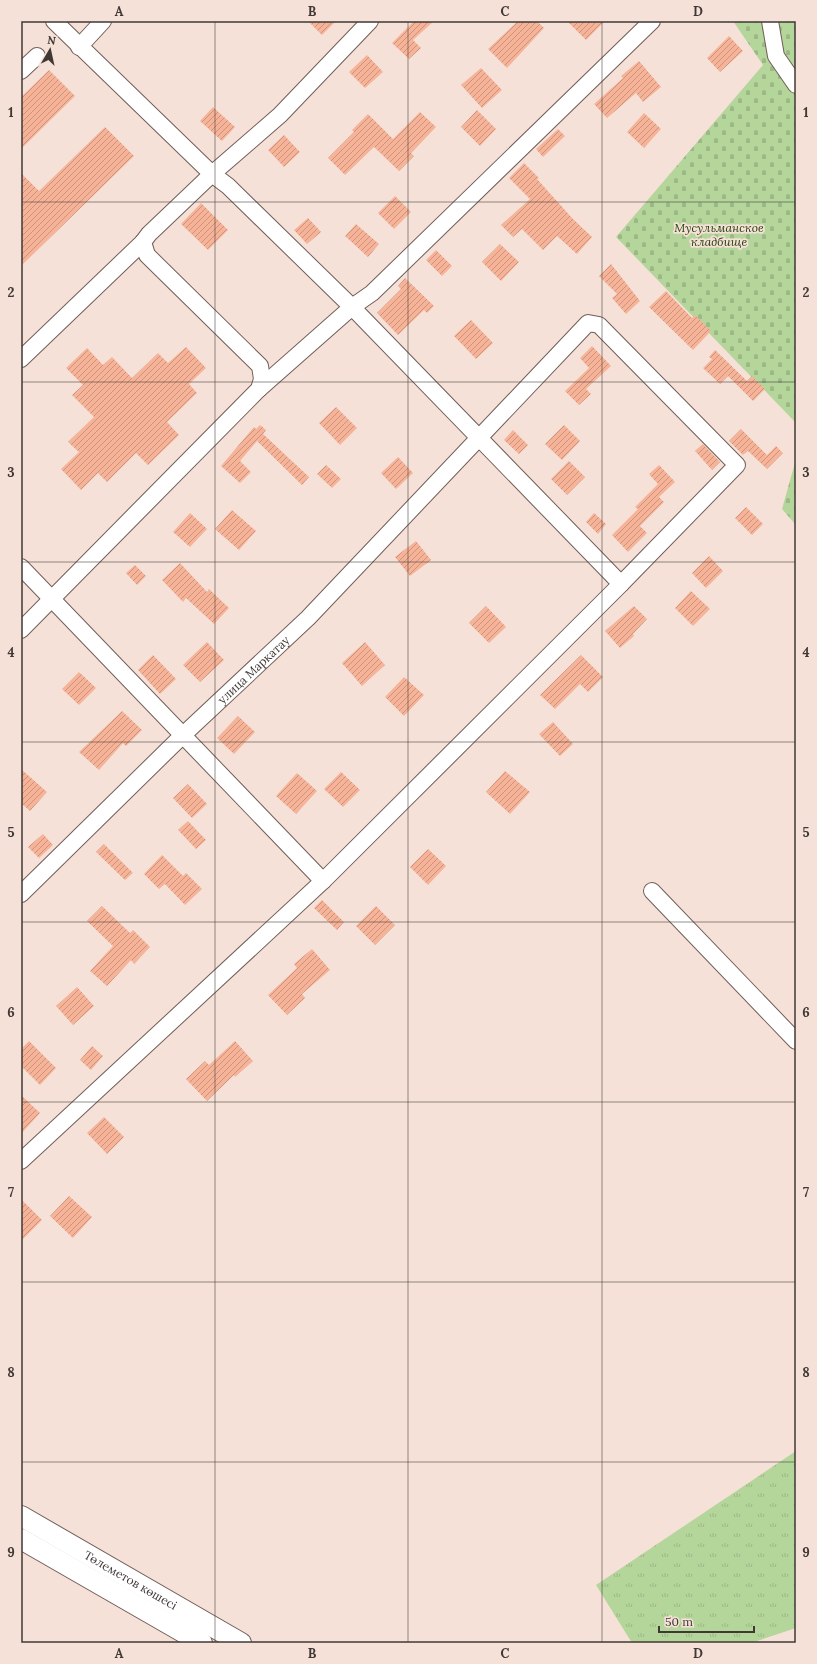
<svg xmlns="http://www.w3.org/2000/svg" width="817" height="1664" font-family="Lora,serif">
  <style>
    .cemetery { fill: url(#cemetery-stones) }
    .park { fill: url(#park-tufts) }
    .building { fill: url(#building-hatch) }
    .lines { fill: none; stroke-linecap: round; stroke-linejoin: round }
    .minor-casing { stroke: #705e57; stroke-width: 18 }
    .major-casing { stroke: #705e57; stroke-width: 22 }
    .minor { stroke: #fff; stroke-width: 16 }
    .major { stroke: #fff; stroke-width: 20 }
    .grid { fill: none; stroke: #403834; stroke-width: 1; stroke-opacity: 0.55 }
    .labels { text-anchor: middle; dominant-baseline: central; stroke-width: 3.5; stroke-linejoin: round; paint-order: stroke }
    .park-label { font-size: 12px; font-style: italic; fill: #243f0a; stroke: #f6e1d8 }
    .street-label { font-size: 12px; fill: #403834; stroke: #f6e1d8 }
    .neatline { fill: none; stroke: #403834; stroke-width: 1.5 }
    .grid-label { font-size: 13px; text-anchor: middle; font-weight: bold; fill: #403834 }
  </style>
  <defs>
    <pattern id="cemetery-stones" width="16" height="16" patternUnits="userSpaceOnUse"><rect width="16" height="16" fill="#b4d69b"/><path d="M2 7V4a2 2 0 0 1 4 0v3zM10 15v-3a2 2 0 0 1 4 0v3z" fill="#9cb886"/></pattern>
    <pattern id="park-tufts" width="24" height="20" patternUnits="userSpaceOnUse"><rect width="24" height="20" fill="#b4d69b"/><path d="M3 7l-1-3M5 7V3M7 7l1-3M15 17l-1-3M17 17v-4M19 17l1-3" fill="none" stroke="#9cb886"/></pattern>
    <pattern id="building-hatch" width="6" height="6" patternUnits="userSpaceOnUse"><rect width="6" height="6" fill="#f6b398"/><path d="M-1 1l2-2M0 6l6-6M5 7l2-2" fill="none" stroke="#c9937d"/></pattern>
  </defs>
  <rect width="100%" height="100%" fill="#f6e1d8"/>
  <path class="cemetery" d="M733,21H796V423L616,237L763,65Z
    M796,459V525L782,509Z"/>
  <path class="park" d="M796,1451V1628L751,1643H632L596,1585Z"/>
  <path class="building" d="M308,21H336L322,35Z
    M414,21H434L413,40L421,48L409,59L392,43Z
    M518,21H537L544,28L507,68L488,49Z
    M567,21H605L586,40Z
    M729,36L743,51L720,72L707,58Z
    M367,55L383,72L365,88L349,72Z
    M639,61L661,87L643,102L636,93L607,118L594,104L623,78L621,76Z
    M481,68L502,90L482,108L461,85Z
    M49,70L75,96L21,149V97Z
    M213,107L235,127L222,141L200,121Z
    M477,110L496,129L480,146L461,127Z
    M420,112L436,127L411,153L414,156L399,171L374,147L345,175L328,158L354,132L352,130L368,114L393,139Z
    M644,113L661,129L644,148L627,132Z
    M105,127L134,156L21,266V173L39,191Z
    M558,129L565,136L543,157L536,149Z
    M284,135L300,152L284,167L268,150Z
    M524,163L539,178L537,179L573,219L592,237L577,254L557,236L543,250L522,229L513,237L501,225L530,199L509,178Z
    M395,196L411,212L394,229L378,213Z
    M201,203L228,230L208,250L181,224Z
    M308,218L321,232L307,244L294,230Z
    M356,224L379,244L368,257L345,236Z
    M500,244L519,262L501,281L482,262Z
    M436,250L452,266L442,276L426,260Z
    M611,264L640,301L626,314L612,298L617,294L599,276Z
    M405,278L434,306L427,313L424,310L398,335L377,313L401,289L398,286Z
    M666,291L692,318L695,315L711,331L693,350L649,307Z
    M471,320L493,343L476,359L454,336Z
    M592,346L611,366L586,389L591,394L579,405L565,391L589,368L580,358Z
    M186,347L206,368L189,384L197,393L167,422L179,435L148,465L136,453L107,482L98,473L81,490L61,469L79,452L68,442L94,417L72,395L83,385L66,368L87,348L103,365L112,357L132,378L158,353L168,363Z
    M715,350L747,381L752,376L765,389L753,401L728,376L720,384L703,368L712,359L709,357Z
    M336,407L357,428L340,445L319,423Z
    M260,425L266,430L263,434L309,477L302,485L257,441L240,461L251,472L240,483L221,466L254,427L256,429Z
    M564,425L580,441L562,460L545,444Z
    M741,429L767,455L776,446L783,453L767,469L748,451L743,455L729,441Z
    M513,430L528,445L519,454L504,440Z
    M703,444L720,462L712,470L695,451Z
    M398,457L413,473L396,489L381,473Z
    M569,461L585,477L567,495L551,479Z
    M326,465L341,479L332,488L317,474Z
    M659,465L675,482L659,497L664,502L640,526L647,533L628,552L612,535L638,509L635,507L658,484L649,474Z
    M746,507L763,524L752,535L735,518Z
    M232,510L256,531L239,550L215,529Z
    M190,513L207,529L190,547L173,532Z
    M594,513L606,524L598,534L586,522Z
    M416,541L431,560L410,576L395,557Z
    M709,556L723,571L706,588L692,573Z
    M180,563L207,592L209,589L229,608L214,624L186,598L183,602L162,580Z
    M135,565L146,576L137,585L126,573Z
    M691,591L710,609L693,626L675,608Z
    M486,606L506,627L489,643L469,623Z
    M634,606L647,619L633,634L634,636L620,648L605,631Z
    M207,642L224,660L200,682L183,665Z
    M365,642L385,665L362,686L342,663Z
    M153,655L176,679L160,694L138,670Z
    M581,655L603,677L588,692L580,684L555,709L540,695Z
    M79,672L96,688L79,705L62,689Z
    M404,677L424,695L404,716L385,697Z
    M122,711L142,730L126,746L123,743L99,770L79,752Z
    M238,716L255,732L234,754L217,738Z
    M553,722L573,744L560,756L539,734Z
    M21,769L47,792L30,811L21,803Z
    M505,771L530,792L510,814L486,792Z
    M341,772L360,790L343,807L324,789Z
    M297,773L317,791L296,814L276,796Z
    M188,784L207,804L192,818L173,798Z
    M188,821L206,840L196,849L178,830Z
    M43,834L53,845L39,858L28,847Z
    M104,844L133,873L125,880L96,852Z
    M428,849L446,866L428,885L410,867Z
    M162,855L183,876L186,873L202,889L185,905L165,884L159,889L144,874Z
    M322,900L344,922L337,930L314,908Z
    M102,906L130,933L133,930L150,947L134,964L131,960L107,986L90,971L113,946L87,921Z
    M376,906L395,925L375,945L356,926Z
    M312,949L330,970L302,994L305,998L287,1015L268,995L297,968L294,964Z
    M77,987L94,1006L73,1025L56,1006Z
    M29,1041L56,1068L40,1085L21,1066V1049Z
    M235,1041L253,1061L235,1077L234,1075L207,1101L186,1079L205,1061L209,1065Z
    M92,1046L103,1056L91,1070L80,1060Z
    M21,1095L40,1113L21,1134Z
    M104,1117L124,1137L107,1154L87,1133Z
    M69,1196L92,1217L73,1238L50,1216Z
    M21,1199L42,1220L21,1241Z"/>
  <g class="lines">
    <g class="minor-casing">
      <g id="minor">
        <path d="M54,21L212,174L280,115L370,21"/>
        <path d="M770,21L776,56L796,85"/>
        <path d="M79,47L103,21"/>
        <path d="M21,71L37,56"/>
        <path d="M21,359L143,242"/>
        <path d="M21,567L323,881"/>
        <path d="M21,630L259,389L262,379L260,366L147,255L143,242L149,234L212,174L228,186L352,307L372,293L652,21"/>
        <path d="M652,891L796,1041"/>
        <path id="s1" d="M21,894L183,735L308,618L588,323L599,325L737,465L621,584"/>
        <path d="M21,1161L323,881L621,584L352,307L259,389"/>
      </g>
    </g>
    <g class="major-casing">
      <g id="major">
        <path id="s2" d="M21,1516L241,1643"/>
        <path d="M21,1539L202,1643"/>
      </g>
    </g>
    <use href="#minor" class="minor"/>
    <use href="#major" class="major"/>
  </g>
  <path class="grid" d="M215,21V1643M408,21V1643M602,21V1643M21,202H796M21,382H796M21,562H796M21,742H796M21,922H796M21,1102H796M21,1282H796M21,1462H796"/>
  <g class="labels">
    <g class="park-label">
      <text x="719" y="227">Мусульманское<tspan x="719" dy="14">кладбище</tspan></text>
    </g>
    <g class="street-label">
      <text stroke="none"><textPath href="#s1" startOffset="323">улица Маркатау</textPath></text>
      <text stroke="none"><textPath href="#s2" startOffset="127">Төлеметов көшесі</textPath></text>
    </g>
  </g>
  <rect width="817" height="1664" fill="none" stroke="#f6e1d8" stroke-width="44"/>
  <g transform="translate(50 50) rotate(9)" stroke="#f6e1d8" stroke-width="3" paint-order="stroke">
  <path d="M0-3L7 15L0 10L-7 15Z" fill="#403834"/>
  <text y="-6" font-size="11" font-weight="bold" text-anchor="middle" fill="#403834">N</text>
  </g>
  <path d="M659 1626v6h95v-6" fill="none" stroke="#403834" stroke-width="2"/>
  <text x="665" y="1626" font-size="12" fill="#403834" stroke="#f6e1d8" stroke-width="3" paint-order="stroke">50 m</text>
  <rect x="22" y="22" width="773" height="1620" class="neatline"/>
  <g class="grid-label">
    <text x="119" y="16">A</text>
    <text x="312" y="16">B</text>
    <text x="505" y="16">C</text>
    <text x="698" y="16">D</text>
    <text x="11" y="117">1</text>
    <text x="806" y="117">1</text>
    <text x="11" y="297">2</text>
    <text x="806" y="297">2</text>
    <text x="11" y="477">3</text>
    <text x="806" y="477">3</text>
    <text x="11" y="657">4</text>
    <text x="806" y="657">4</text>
    <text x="11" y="837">5</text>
    <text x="806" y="837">5</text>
    <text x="11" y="1017">6</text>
    <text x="806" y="1017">6</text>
    <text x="11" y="1197">7</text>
    <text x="806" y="1197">7</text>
    <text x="11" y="1377">8</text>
    <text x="806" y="1377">8</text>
    <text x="11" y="1557">9</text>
    <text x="806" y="1557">9</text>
    <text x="119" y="1658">A</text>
    <text x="312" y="1658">B</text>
    <text x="505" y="1658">C</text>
    <text x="698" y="1658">D</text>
  </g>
</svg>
